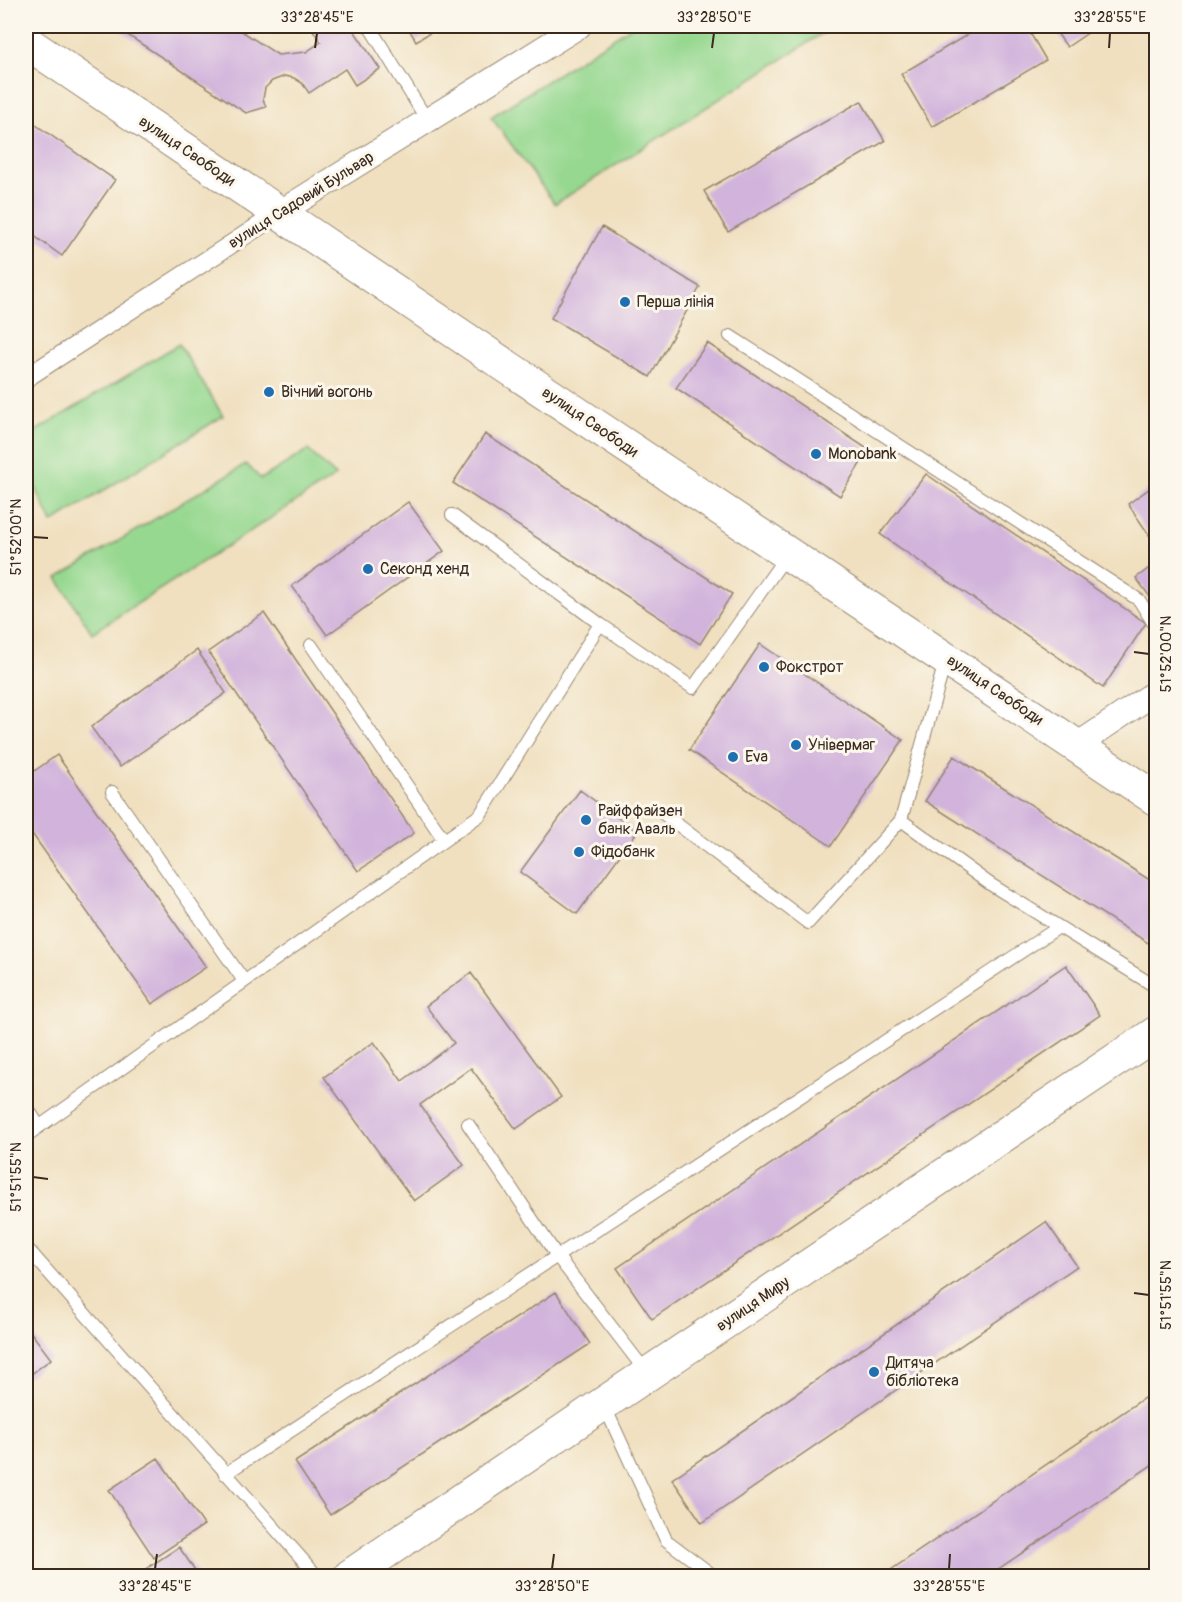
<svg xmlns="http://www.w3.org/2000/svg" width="1182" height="1602" font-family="Pangolin,sans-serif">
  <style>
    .green { fill: #96d890; stroke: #688157; stroke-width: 1.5 }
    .building { fill: #d1b3dc }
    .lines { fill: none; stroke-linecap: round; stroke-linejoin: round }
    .service-casing { stroke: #96856f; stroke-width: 14 }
    .pedestrian-casing { stroke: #96856f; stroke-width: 20 }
    .minor-casing { stroke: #96856f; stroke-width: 26 }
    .secondary-casing { stroke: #96856f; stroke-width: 35 }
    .service { stroke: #fff; stroke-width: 12 }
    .pedestrian { stroke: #fff; stroke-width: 18 }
    .minor { stroke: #fff; stroke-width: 24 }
    .secondary { stroke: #fff; stroke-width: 33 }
    .ticks { fill: none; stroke: #3b2a1e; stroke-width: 2 }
    .poi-dot { fill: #1f6fb2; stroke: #fbf7ec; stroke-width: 2 }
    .labels { text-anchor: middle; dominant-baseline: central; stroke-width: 6; stroke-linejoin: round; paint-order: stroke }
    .street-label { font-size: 16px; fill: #3b2a1e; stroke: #fbf7ec }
    .poi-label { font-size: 16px; fill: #3b2a1e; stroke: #fbf7ec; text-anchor: start }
    .neatline { fill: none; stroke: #3b2a1e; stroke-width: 2 }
    .ticks-label { font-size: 15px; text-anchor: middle; fill: #3b2a1e }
  </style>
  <rect width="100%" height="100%" fill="#fbf7ec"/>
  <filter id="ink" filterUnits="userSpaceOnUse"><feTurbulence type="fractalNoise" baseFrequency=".0167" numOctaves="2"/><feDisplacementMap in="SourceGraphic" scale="12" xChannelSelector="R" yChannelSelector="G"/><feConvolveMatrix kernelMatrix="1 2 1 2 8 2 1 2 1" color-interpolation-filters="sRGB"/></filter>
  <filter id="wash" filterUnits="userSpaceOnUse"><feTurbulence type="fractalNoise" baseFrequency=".008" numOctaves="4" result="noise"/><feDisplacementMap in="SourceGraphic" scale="24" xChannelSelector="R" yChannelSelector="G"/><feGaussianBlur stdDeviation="1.35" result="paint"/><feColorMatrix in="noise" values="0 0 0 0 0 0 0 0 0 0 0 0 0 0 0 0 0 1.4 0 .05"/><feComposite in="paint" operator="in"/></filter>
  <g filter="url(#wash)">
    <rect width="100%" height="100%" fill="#f0e0c0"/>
    <path class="green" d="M632,26H834L555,204L491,117Z
      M179,344L223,416L52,523L26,467V437Z
      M308,450L336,476L92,633L57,578L246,464L261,479Z"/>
    <g id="blocks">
      <path class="building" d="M114,26H234L278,55L306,52L321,42L310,26H351L380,69L355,85L345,69L309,93L302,83L294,78L285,76L272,81L265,88L263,99L266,107L246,113Z
        M407,26H442L416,41Z
        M982,26H1026L1046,60L932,127L901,74Z
        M1052,26H1098L1067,47Z
        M861,101L885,141L728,232L704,191Z
        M26,118L115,180L62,256L26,230V187L31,179L26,176Z
        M602,227L700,287L650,377L551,318Z
        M707,343L869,450L840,496L676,388Z
        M485,434L732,594L700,644L453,483Z
        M926,474L1146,623L1103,688L880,534Z
        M1156,484V545L1128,504Z
        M408,502L444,551L327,635L292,586Z
        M1156,563V605L1136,578Z
        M264,613L414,833L358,871L208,652Z
        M760,644L903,740L831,846L689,750Z
        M197,650L226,693L120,767L91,727Z
        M57,755L206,967L152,1004L26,825V777Z
        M954,756L1156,884V948L925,801Z
        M580,790L637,832L577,914L520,872Z
        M1066,965L1100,1015L652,1319L617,1268Z
        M471,973L561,1097L516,1129L471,1068L420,1105L464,1165L414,1201L324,1077L374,1042L402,1081L454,1043L426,1006Z
        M1046,1222L1077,1266L702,1523L672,1479Z
        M556,1292L590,1344L330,1515L295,1462Z
        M26,1326L51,1359L26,1378Z
        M1156,1390V1462L988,1576H882Z
        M158,1458L204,1525L154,1558L109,1490Z
        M179,1547L199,1576H135Z"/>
    </g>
  </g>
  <g filter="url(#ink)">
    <use href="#blocks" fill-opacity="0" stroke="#96856f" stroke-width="1.5"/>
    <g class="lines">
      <g class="service-casing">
        <path id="service" d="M369,26L427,120
          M730,336L1139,600L1156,627
          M452,515L600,624
          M311,645L444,840
          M112,792L244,981
          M661,812L808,923L901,820L945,662
          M901,820L990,884L1156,987
          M26,1106L39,1126
          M468,1124L557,1256L647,1373
          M26,1136L480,815L600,624L693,688L786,556
          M26,1247L317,1576
          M604,1405L666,1540L714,1576
          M225,1474L1059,927"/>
      </g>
      <g class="pedestrian-casing">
        <path id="pedestrian" d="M26,378L279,213"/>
      </g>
      <g class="minor-casing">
        <path id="minor" d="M279,213L579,26
          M1077,745L1156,692"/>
      </g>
      <g class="secondary-casing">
        <path id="secondary" d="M26,42L479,348L1156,799
          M350,1576L603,1404L1156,1033"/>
      </g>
      <use href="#service" class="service"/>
      <use href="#pedestrian" class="pedestrian"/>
      <use href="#minor" class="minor"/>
      <use href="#secondary" class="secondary"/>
    </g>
  </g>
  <path class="ticks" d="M315,48L317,33M712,48L714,33M1109,48L1110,33M33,537L48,538M1134,652L1149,654M33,1177L48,1179M1134,1293L1149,1295M155,1569L157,1554M552,1569L554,1554M949,1569L950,1554"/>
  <g class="poi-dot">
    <circle cx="625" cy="302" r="6"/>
    <circle cx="269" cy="392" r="6"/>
    <circle cx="816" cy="454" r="6"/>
    <circle cx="368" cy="569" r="6"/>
    <circle cx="764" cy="667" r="6"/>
    <circle cx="796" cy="745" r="6"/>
    <circle cx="733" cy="757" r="6"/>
    <circle cx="586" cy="820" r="6"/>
    <circle cx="579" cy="852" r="6"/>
    <circle cx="874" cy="1372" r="6"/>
  </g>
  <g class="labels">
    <g class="street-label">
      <text transform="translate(187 151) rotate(34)">вулиця Свободи</text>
      <text transform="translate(301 200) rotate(-32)">вулиця Садовий Бульвар</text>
      <text transform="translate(590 422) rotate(34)">вулиця Свободи</text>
      <text transform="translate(995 690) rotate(34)">вулиця Свободи</text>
      <text transform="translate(753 1304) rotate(-34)">вулиця Миру</text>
    </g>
    <g class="poi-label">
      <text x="637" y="302">Перша лінія</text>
      <text x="281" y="392">Вічний вогонь</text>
      <text x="828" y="454">Monobank</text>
      <text x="380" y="569">Секонд хенд</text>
      <text x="776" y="667">Фокстрот</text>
      <text x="808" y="745">Універмаг</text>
      <text x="745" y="757">Eva</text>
      <text x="598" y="811">Райффайзен<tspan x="598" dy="18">банк Аваль</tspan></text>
      <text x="591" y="852">Фідобанк</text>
      <text x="886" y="1363">Дитяча<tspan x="886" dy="18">бібліотека</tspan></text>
    </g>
  </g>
  <rect width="1182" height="1602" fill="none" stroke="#fbf7ec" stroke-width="66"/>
  <rect x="33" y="33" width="1116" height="1536" class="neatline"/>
  <g class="ticks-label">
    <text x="317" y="22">33°28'45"E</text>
    <text x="714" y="22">33°28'50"E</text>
    <text x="1110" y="22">33°28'55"E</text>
    <text transform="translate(16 537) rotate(-90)" y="5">51°52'00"N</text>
    <text transform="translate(1166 654) rotate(-90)" y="5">51°52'00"N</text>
    <text transform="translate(16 1177) rotate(-90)" y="5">51°51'55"N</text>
    <text transform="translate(1166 1295) rotate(-90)" y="5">51°51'55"N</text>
    <text x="155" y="1591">33°28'45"E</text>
    <text x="552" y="1591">33°28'50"E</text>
    <text x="949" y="1591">33°28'55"E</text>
  </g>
</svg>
